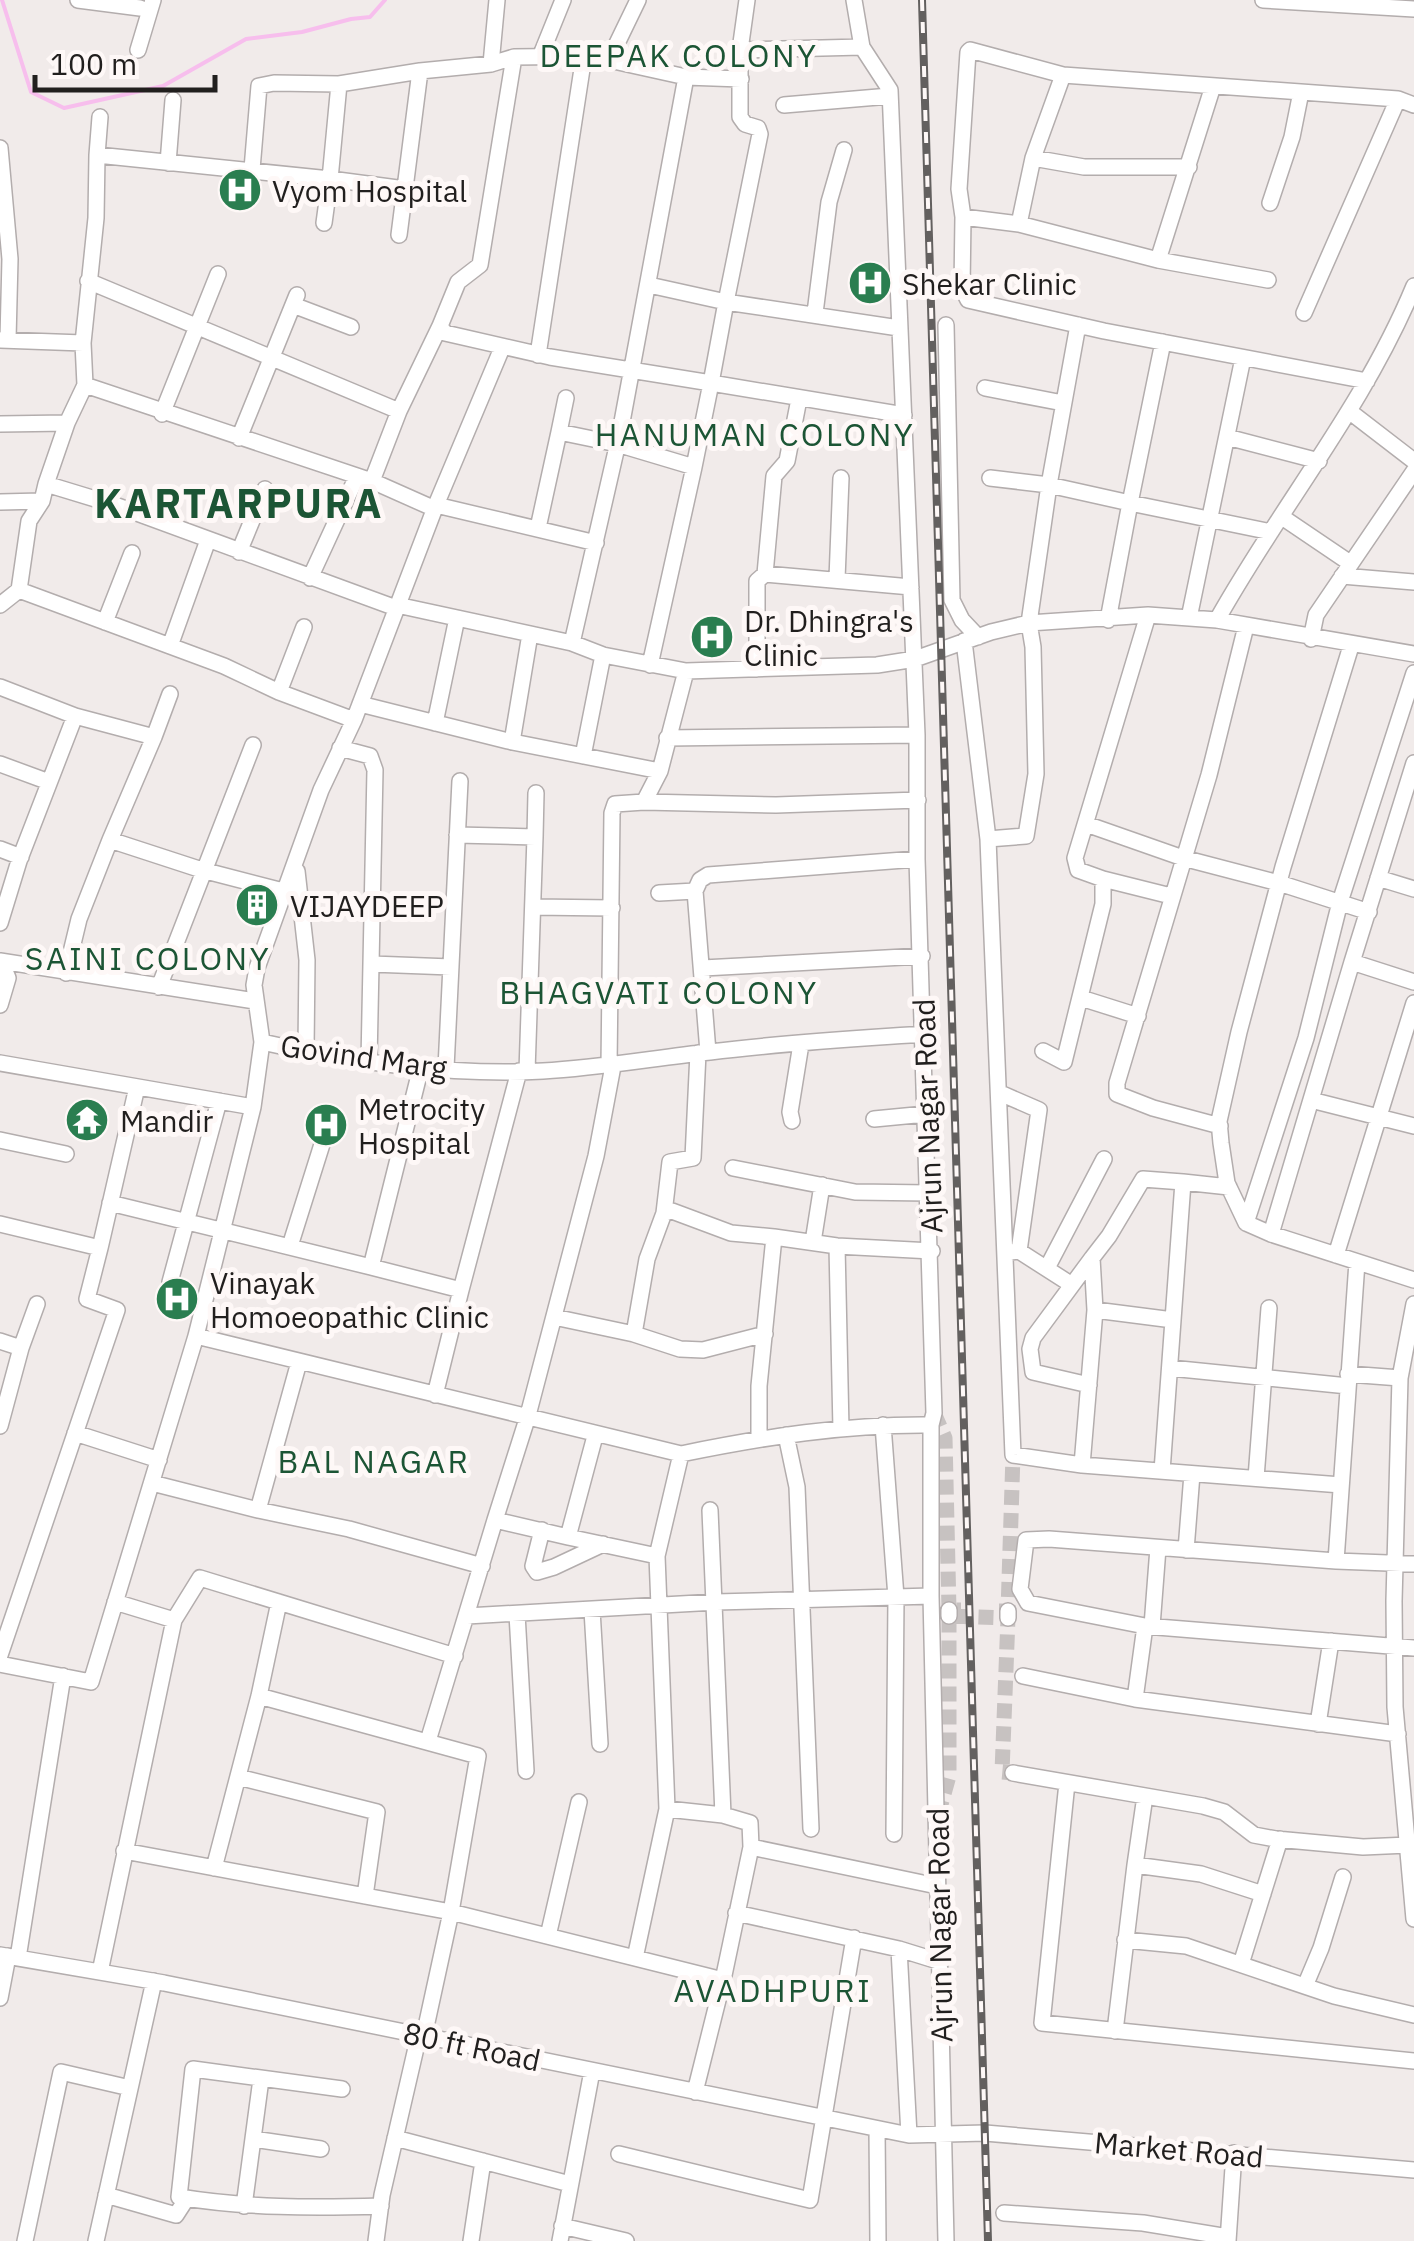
<svg xmlns="http://www.w3.org/2000/svg" width="1414" height="2241" font-family="'IBM Plex Sans',sans-serif">
  <style>
    .lines { fill: none; stroke-linecap: round; stroke-linejoin: round }
    .stream { stroke: #f7beed; stroke-width: 4 }
    .minor-tunnel { stroke: #c7c2c1; stroke-width: 15; stroke-dasharray: 15 8; stroke-linecap: butt }
    .minor-casing { stroke: #b3adad; stroke-width: 18 }
    .minor { stroke: #fff; stroke-width: 15 }
    .rail-casing { stroke: #63605f; stroke-width: 8 }
    .rail { stroke: #fef8f7; stroke-width: 4; stroke-dasharray: 11; stroke-linecap: butt }
    .labels { text-anchor: middle; dominant-baseline: central; stroke-width: 10; stroke-linejoin: round; paint-order: stroke }
    .poi-label { font-size: 30px; fill: #211f1e; stroke: #fef8f7; text-anchor: start }
    .street-label { font-size: 30px; fill: #211f1e; stroke: #fef8f7 }
    .neighbourhood-label { font-size: 32px; letter-spacing: 2.5px; fill: #1c5535; stroke: #fef8f7 }
    .district-label { font-size: 40px; font-weight: bold; letter-spacing: 2.5px; fill: #1c5535; stroke: #fef8f7 }
  </style>
  <rect width="100%" height="100%" fill="#f1ebea"/>
  <g class="lines">
    <path class="stream" d="M2,0L31,92L64,108L163,86L246,39L302,32L351,19L370,17L385,0"/>
    <path class="minor-tunnel" d="M934,1413L945,1438L949,1610H961
      M999,1611H1008L1013,1455
      M938,1815L949,1776V1616L1008,1618L1002,1772L1013,1773"/>
    <g class="minor-casing">
      <path id="minor" d="M78,0L140,8
        M638,0L609,60L686,77L741,79
        M854,0L862,47L890,90L917,735V859L934,1413L931,1425V1596L946,2241
        M1263,0L1414,9
        M138,50L153,0
        M740,50L862,47
        M514,57L480,265L458,282L440,326L445,333L550,357L711,383L726,302L899,328
        M540,57L563,0
        M491,64L497,0
        M1063,75L970,50L968,52L959,189L963,217L962,288L968,300L1104,331L1367,381
        M686,77L619,438L572,643L603,655L686,671L877,665L915,659L991,632L1029,623L1148,615L1217,620L1414,654
        M784,105L890,96
        M0,148L10,259L8,339
        M97,155L100,117
        M1033,158L1084,167H1189
        M168,163L173,100
        M252,169L259,86L274,83L339,84
        M1270,203L1292,137L1301,92
        M963,217L1019,224L1033,158L1063,75L1398,99L1414,105
        M324,223L330,179L405,189
        M1019,224L1158,260L1213,86
        M399,235L420,71
        M1158,260L1268,280
        M88,281L399,411L372,481L435,509
        M649,285L726,302L760,134L758,128L745,124L740,117V50L747,0
        M293,305L351,327
        M815,313L829,202L844,150
        M1304,313L1398,99
        M946,325L952,600L962,620L978,637
        M0,340L83,343L96,218L97,155L330,179L339,84L420,71L491,64L514,57L603,56L609,60
        M83,343L85,385L372,481
        M502,348L436,505L596,543
        M538,355L584,56
        M985,388L1063,403
        M399,411L440,326
        M1349,411L1414,461
        M162,414L218,274
        M67,423L46,484L115,505L396,608
        M0,424L67,423L85,385
        M559,432L566,398
        M1227,437L1319,461
        M239,438L297,295
        M990,478L1049,485L1078,325
        M46,484L42,501L29,521L19,590L224,666L279,692L354,720
        M0,502L42,501
        M1282,517L1350,563
        M538,528L559,432L617,444L694,467L711,383L904,415
        M239,552L265,489
        M765,574L911,587
        M1342,576L1414,582
        M310,578L357,476
        M837,579L841,478
        M0,605L19,590
        M397,605L572,643
        M1189,618L1243,358
        M1108,620L1130,503L1271,532
        M1217,620C1280,507 1364,407 1414,286
        M105,622L132,553
        M1311,639L1316,615L1414,471
        M964,641L988,839L1013,1455L1082,1465
        M170,646L208,540
        M1351,646L1283,867L1239,1032L1219,1121L1221,1143L1227,1183L1246,1223L1271,1234L1414,1280
        M650,665L694,467
        M757,669V581L765,574L774,476L787,461L799,399
        M686,671L660,771L644,802L776,805L918,800
        M0,687L75,716L154,737L110,840L202,870L287,892
        M279,692L304,627
        M360,704L508,741L660,771
        M435,723L457,618
        M154,737L170,694
        M667,738L917,735
        M512,742L530,634
        M340,748L370,756L375,770L369,1061
        M583,756L603,655
        M1414,763L1352,962L1414,982
        M0,764L49,782
        M1086,824L1183,858L1279,883L1369,912
        M457,835L535,837L536,793
        M988,839L1026,836L1036,774L1033,647L1029,623L1049,485L1130,503L1163,342
        M0,849L21,857
        M297,871L307,960L306,1049
        M1378,878L1414,889
        M1103,879L1078,870L1075,858L1148,615
        M659,893L695,891
        M533,907L612,908
        M0,923L19,861L75,716
        M0,961L255,1001
        M372,964L451,967
        M703,968L922,956
        M66,973L79,919L110,840
        M159,987L253,745
        M1081,998L1138,1016
        M0,1005L8,978L1,961
        M262,1042C348,1062 453,1076 543,1071C599,1068 654,1058 710,1052C781,1043 852,1039 924,1034
        M1043,1051L1064,1062L1103,904V879L1171,896
        M708,1052L695,891L700,880L708,875L917,859
        M0,1063L253,1107
        M609,1066L612,813L615,804L644,802
        M446,1068L460,781
        M527,1071L535,837
        M1000,1093L1039,1110L1019,1251
        M1311,1100L1414,1126
        M874,1119L926,1114
        M792,1121L790,1112L801,1044
        M1220,1126L1153,1108L1117,1094V1083L1209,775L1246,626
        M0,1140L66,1154
        M733,1168L855,1192L929,1193
        M110,1203L371,1267L421,1067
        M664,1213L670,1162L693,1158L698,1053
        M1246,1223L1306,1038L1340,902L1414,673
        M0,1224L100,1248L137,1087
        M1271,1234L1352,962
        M813,1242L822,1185
        M290,1246L329,1122
        M837,1246L841,1429
        M1010,1252L1019,1251L1072,1285
        M1336,1255L1414,1003
        M371,1267L461,1290L435,1395
        M1047,1268L1104,1159
        M170,1282L219,1101
        M461,1290L519,1071
        M1414,1304L1400,1378L1394,1601L1395,1707L1414,1919
        M1095,1310L1092,1258L1109,1236L1143,1179L1183,1182
        M554,1317L634,1334L647,1259L664,1213L672,1211L731,1233L774,1237
        M1173,1320L1183,1182L1229,1187
        M634,1334L680,1349L703,1350L765,1334
        M196,1336L681,1454C764,1437 846,1424 931,1425
        M0,1341L21,1348L37,1304
        M1170,1368L1348,1386
        M1348,1374L1400,1378
        M1089,1385L1033,1372L1030,1349L1033,1338L1092,1258
        M883,1425L896,1597L894,1834
        M0,1426L21,1348
        M75,1433L159,1460
        M786,1435L797,1487L811,1829
        M595,1436L568,1537L495,1520L527,1419L596,1156L613,1066
        M759,1438V1386L774,1237L837,1246L932,1251
        M1162,1471L1173,1320L1095,1310L1082,1465L1341,1485
        M1256,1478L1269,1308
        M152,1483L258,1510L299,1362
        M258,1510L349,1529L482,1566
        M542,1530L533,1566L537,1572L554,1567L603,1544
        M568,1537L657,1556L681,1454
        M1186,1550L1192,1474
        M1336,1561L1357,1262
        M1414,1564L1336,1561L1049,1539L1026,1540L1020,1589L1028,1603L1145,1626L1414,1648
        M115,1602L174,1620
        M592,1610L600,1744
        M949,1610V1616
        M517,1614L526,1771
        M467,1616L716,1602L931,1596
        M1008,1618V1611
        M1152,1626L1158,1548
        M0,1655L117,1310L87,1299L100,1248
        M0,1664L91,1682L196,1336L253,1107L262,1042L254,985L257,968L321,790L354,720L436,505
        M1023,1676L1135,1699L1398,1734
        M259,1696L478,1756L451,1912L424,2036
        M1135,1699L1145,1626
        M1318,1724L1331,1641
        M428,1741L495,1520
        M1013,1773L1203,1806L1224,1812L1254,1835L1276,1839L1363,1847L1408,1845
        M238,1777L377,1812L365,1896
        M1067,1783L1042,2023L1414,2061
        M1145,1796L1135,1865L1201,1874L1263,1894
        M667,1809L723,1815L710,1510
        M723,1815L750,1823L751,1847
        M124,1851L451,1912L723,1980
        M214,1868L259,1696L279,1602
        M736,1913L899,1949L941,1962
        M548,1936L579,1802
        M1125,1940L1186,1946L1334,1996L1414,2015
        M899,1949L909,2135
        M0,1955L164,1983L909,2135L985,2133L1414,2170
        M18,1958L63,1676
        M635,1958L667,1809L657,1556
        M1241,1964L1280,1839
        M100,1972L174,1620L200,1578L455,1656
        M1305,1986L1321,1948L1343,1877
        M0,1998L8,1956
        M1115,2031L1135,1865
        M342,2089L193,2069L179,2197C246,2208 312,2208 381,2206
        M695,2092L723,1980L751,1847L937,1886
        M877,2129L878,2241
        M395,2138L570,2184
        M253,2139L321,2149
        M619,2154L810,2200L854,1938
        M106,2195L176,2215L187,2198
        M244,2206L261,2079
        M1004,2213L1143,2223L1228,2237
        M562,2226L626,2241
        M25,2241L61,2072L130,2088
        M96,2241L154,1981
        M376,2241L382,2195L419,2035
        M471,2241L483,2161
        M560,2241L592,2071
        M1228,2241L1234,2153"/>
    </g>
    <use href="#minor" class="minor"/>
    <g class="rail-casing">
      <path id="rail" d="M922,0L988,2241"/>
    </g>
    <use href="#rail" class="rail"/>
  </g>
  <defs>
    <g id="hospital-disc" transform="scale(2.25)"><circle r="9.5" fill="#2a7e50" stroke="#fef8f7"/><path d="M-5-5h3v3.5h4V-5h3V5h-3V1.5h-4V5h-3Z" fill="#fff"/></g>
    <g id="building-disc" transform="scale(2.25)"><circle r="9.5" fill="#2a7e50" stroke="#fef8f7"/><path d="M-4-6H4V6H1V3H-1V6H-4ZM-2.5-4.3h1.7v1.8h-1.7ZM.8-4.3h1.7v1.8H.8ZM-2.5-1h1.7V.8h-1.7ZM.8-1h1.7V.8H.8Z" fill="#fff"/></g>
    <g id="temple-disc" transform="scale(2.25)"><circle r="9.5" fill="#2a7e50" stroke="#fef8f7"/><path d="M0-6L5-2H3V0L6.5 2.5H4V6H1.5V3h-3V6H-4V2.5H-6.5L-3 0V-2H-5Z" fill="#fff"/></g>
  </defs>
  <g fill-rule="evenodd">
    <use href="#hospital-disc" x="240" y="190"/>
    <use href="#hospital-disc" x="870" y="283"/>
    <use href="#hospital-disc" x="712" y="637"/>
    <use href="#building-disc" x="257" y="905"/>
    <use href="#temple-disc" x="87" y="1120"/>
    <use href="#hospital-disc" x="326" y="1125"/>
    <use href="#hospital-disc" x="177" y="1299"/>
  </g>
  <g class="labels">
    <g class="poi-label">
      <text x="272" y="190">Vyom Hospital</text>
      <text x="902" y="283">Shekar Clinic</text>
      <text x="744" y="620">Dr. Dhingra's<tspan x="744" dy="34">Clinic</tspan></text>
      <text x="290" y="905">VIJAYDEEP</text>
      <text x="358" y="1108">Metrocity<tspan x="358" dy="34">Hospital</tspan></text>
      <text x="120" y="1120">Mandir</text>
      <text x="210" y="1282">Vinayak<tspan x="210" dy="34">Homoeopathic Clinic</tspan></text>
    </g>
    <g class="street-label">
      <text transform="translate(364 1056) rotate(8)">Govind Marg</text>
      <text transform="translate(927 1116) rotate(-92)">Ajrun Nagar Road</text>
      <text transform="translate(939 1925) rotate(-91)">Ajrun Nagar Road</text>
      <text transform="translate(472 2046) rotate(12)">80 ft Road</text>
      <text transform="translate(1179 2149) rotate(5)">Market Road</text>
    </g>
    <g class="neighbourhood-label">
      <text x="679" y="55">DEEPAK COLONY</text>
      <text x="755" y="434">HANUMAN COLONY</text>
      <text x="148" y="958">SAINI COLONY</text>
      <text x="659" y="992">BHAGVATI COLONY</text>
      <text x="374" y="1461">BAL NAGAR</text>
      <text x="773" y="1990">AVADHPURI</text>
    </g>
    <g class="district-label">
      <text x="239" y="503">KARTARPURA</text>
    </g>
  </g>
  <path d="M35 75v15h180v-15" fill="none" stroke="#211f1e" stroke-width="5"/>
  <text x="50" y="75" font-size="30" fill="#211f1e" stroke="#fef8f7" stroke-width="8" paint-order="stroke">100 m</text>
</svg>
